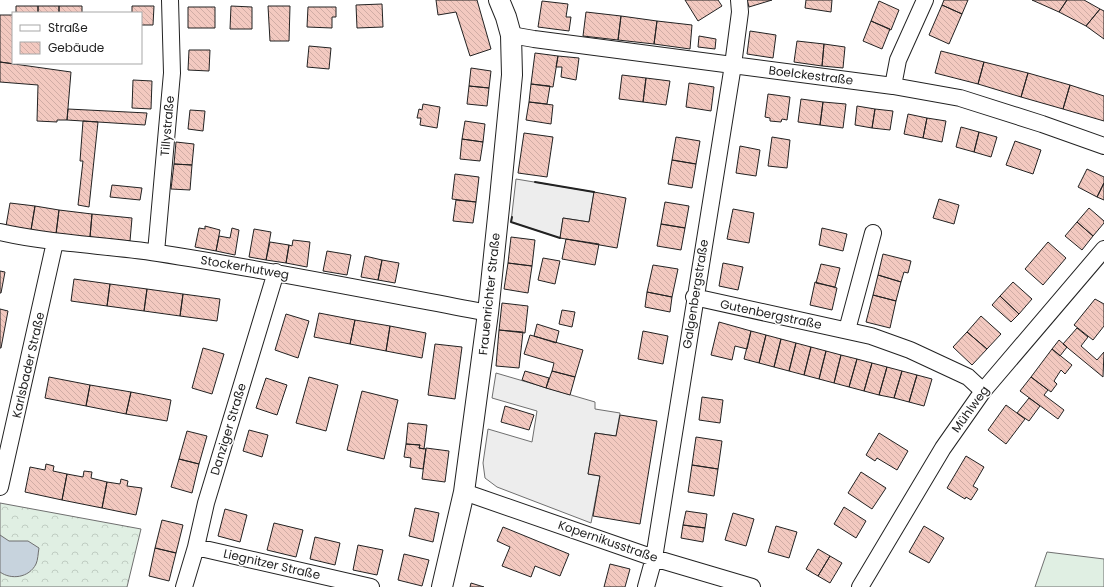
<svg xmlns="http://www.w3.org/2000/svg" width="1104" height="587" font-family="Poppins,sans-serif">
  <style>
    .grass { fill: #e0efe3; stroke: #6f6f6f }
    .forest { fill: url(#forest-crowns); stroke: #6f6f6f }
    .parking { fill: #ededed; stroke: #6f6f6f }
    .water { fill: #c7d3dd; stroke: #6f6f6f }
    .building { fill: url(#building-back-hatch); stroke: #222 }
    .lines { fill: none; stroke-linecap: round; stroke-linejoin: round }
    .minor-casing { stroke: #222; stroke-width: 18 }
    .major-casing { stroke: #222; stroke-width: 22 }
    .minor { stroke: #fff; stroke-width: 16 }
    .major { stroke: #fff; stroke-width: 20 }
    .wall { stroke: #222; stroke-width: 2 }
    .labels { text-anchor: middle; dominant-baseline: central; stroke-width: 3; stroke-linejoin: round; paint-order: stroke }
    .street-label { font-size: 12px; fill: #222; stroke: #fff }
  </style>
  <defs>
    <pattern id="forest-crowns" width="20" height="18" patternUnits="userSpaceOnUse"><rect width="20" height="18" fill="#e0efe3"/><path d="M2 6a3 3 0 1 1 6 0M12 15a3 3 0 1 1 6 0" fill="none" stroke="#c0cdc2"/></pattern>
    <pattern id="building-back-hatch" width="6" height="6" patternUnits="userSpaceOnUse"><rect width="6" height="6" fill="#f3c9c0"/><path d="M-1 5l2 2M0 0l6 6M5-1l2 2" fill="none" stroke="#d0aca5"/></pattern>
  </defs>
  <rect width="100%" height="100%" fill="#fff"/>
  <path class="grass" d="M1047,552L1104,559V587H1035Z"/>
  <path class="forest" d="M0,503L141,529L127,587H0Z"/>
  <path class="parking" d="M516,179L594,192L589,222L563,218L560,238L511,222Z
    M496,373L595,402V409L620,413L616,436L595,433L588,474L600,476L591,523L497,487L485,478L483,463L488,429L532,442L537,411L492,398Z"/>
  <path class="water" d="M0,535L9,541H28L39,548C38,553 38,560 36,564C29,578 11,580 0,572Z"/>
  <path class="building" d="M436,0H477L491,49L470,56L456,12L438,15Z
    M685,0H718L722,6L698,21Z
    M747,0H772L749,7Z
    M806,0H832L831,12L805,8Z
    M944,0H968L962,14L942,5Z
    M1032,0H1067L1059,12Z
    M1067,0H1084L1100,9L1086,26L1059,12Z
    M542,1L568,4L566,17H571L569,31L538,27Z
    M879,1L899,10L891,30L871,21Z
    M382,4L383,27L357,28L356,5Z
    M942,5L962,14L949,44L929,35Z
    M16,6H38V13H16Z
    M38,6H59V13H38Z
    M59,6H82V13H59Z
    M132,6H154L153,25H141V13H132Z
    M231,6L252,7V29H230Z
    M268,6H290L289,41H270Z
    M188,7H215V28H188Z
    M308,7H336V17H332V28L307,27Z
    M1100,9L1104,11V39L1086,26Z
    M586,12L621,16L618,40L583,36Z
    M0,15H13V63L15,64L0,62Z
    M621,16L657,21L654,44L618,40Z
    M657,21L692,25L690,49L654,44Z
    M871,21L890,29L882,49L863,41Z
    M750,31L776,35L773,58L747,54Z
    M699,36L716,39L715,49L698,47Z
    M797,41L824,44L822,66L794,62Z
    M824,44L845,47L843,68L822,66Z
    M309,46L331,48L329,69L307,67Z
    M189,50H210L209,71L188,70Z
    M941,51L984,62L978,84L935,73Z
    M535,53L558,56L553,87L531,84Z
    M558,56L579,58L576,80L561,77L562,67H556Z
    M0,62L71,72L67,120H57V122L37,121L38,85L0,82Z
    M984,62L1028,73L1021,97L978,84Z
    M471,68L491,71L489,88L469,86Z
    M1028,73L1070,85L1063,109L1021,97Z
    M622,75L646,78L643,102L619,99Z
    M646,78L670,81L666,105L643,102Z
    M133,80L152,81L151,109L132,108Z
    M689,83L714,87L711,111L686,107Z
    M531,84L550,86L547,104L529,102Z
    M1070,85L1104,96V121L1063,109Z
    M469,86L489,88L487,106L467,104Z
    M768,94L790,97L787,120L782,119L781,122L770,121V118L765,117Z
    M801,99L823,102L820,125L798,122Z
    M529,102L553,105L551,124L526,120Z
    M823,102L846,104L843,128L820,125Z
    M423,104L440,107L437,128L420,125L421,118H417L419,109L422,110Z
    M857,106L875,109L872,128L855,125Z
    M68,109L147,113L145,125L67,120Z
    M875,109L893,111L890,130L872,128Z
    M190,110L205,111L203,131L188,129Z
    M908,114L927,118L923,138L904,134Z
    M927,118L946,121L942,142L923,138Z
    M83,121L98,122L89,207L78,205L83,161H80Z
    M465,121L485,124L483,142L462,139Z
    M961,127L979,132L974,152L956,147Z
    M979,132L997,137L991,157L974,152Z
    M524,133L553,137L547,177L518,173Z
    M676,137L700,141L696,164L672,160Z
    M772,137L790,140L787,168L768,166Z
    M462,139L483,142L480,161L460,159Z
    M1015,141L1041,150L1033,174L1006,165Z
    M176,142L194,144L192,165L174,164Z
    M740,146L760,150L756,176L736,173Z
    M672,160L696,164L692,188L668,184Z
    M174,164L192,165L190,190L171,189Z
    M1087,169L1104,177V183L1097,197L1078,187Z
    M455,174L479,177L476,202L452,199Z
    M1104,183V200L1097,197Z
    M112,185L142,188L140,200L110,197Z
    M594,192L626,198L617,248L560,238L563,218L589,222Z
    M939,199L959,205L954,224L933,218Z
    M456,200L476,202L473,223L453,221Z
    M665,202L689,206L685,228L661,224Z
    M10,203L35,206L31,230L6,226Z
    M35,206L59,210L56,234L31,230Z
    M1089,208L1104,221V223L1093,236L1077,222Z
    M733,209L754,213L749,243L727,239Z
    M59,210L92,214L90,237L56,234Z
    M92,214L132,218L130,241L90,237Z
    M1077,222L1093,236L1082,250L1065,236Z
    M661,224L685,228L681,250L657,246Z
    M205,226L220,230L216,251L195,247L199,228L205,229Z
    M232,228L239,230L235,255L216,251L219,236L230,238Z
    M822,228L847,234L843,251L819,245Z
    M254,229L271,232L266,260L249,257Z
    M511,237L535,240L532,266L508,263Z
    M566,239L599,244L595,265L562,259Z
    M293,240L310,242L307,267L286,263L289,245L292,246Z
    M270,242L289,245L286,263L266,260Z
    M1048,242L1066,258L1043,285L1025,269Z
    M327,251L351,255L347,275L323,271Z
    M883,254L911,261L908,273L904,272L901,282L878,275Z
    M365,256L382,260L378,280L361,277Z
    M543,258L560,261L555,284L538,280Z
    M382,260L399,263L395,283L378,280Z
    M508,263L532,266L528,293L504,289Z
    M723,263L743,267L738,290L719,286Z
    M821,264L840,268L835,287L816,283Z
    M653,265L678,269L672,297L647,292Z
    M0,271L5,272L1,293H0Z
    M878,275L901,282L896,301L873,295Z
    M74,279L110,284L107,306L71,301Z
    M815,282L837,288L832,310L810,305Z
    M1013,282L1032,299L1019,314L1000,296Z
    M110,284L147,289L144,311L107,306Z
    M147,289L183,294L180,316L144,311Z
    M647,292L672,297L670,312L645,307Z
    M183,294L220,299L217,321L180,316Z
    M873,295L896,301L890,328L866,322Z
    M1000,296L1019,314L1011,322L992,305Z
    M1095,299L1104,304V326L1093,340L1074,325Z
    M502,303L528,306L525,333L499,330Z
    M0,309L8,311L1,348H0Z
    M562,310L575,312L572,327L559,324Z
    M319,313L355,320L350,344L314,337Z
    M286,314L309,321L298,358L275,350Z
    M981,316L1001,334L987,349L967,332Z
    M355,320L390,326L386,351L350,344Z
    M719,322L751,331L747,349L735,346L732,360L711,355Z
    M537,324L559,331L556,343L534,336Z
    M390,326L426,333L422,358L386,351Z
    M1077,328L1088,337L1081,346L1097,360L1104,352L1103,377L1063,344Z
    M499,330L523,332L519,368L496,366Z
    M643,331L668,336L663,364L638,359Z
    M751,331L766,335L759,363L744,359Z
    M967,332L987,349L972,365L953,347Z
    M530,335L583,350L575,377L552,371L554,363L524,354Z
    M766,335L781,339L774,367L759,363Z
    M781,339L796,343L789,371L774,367Z
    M1059,340L1067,347L1060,356L1052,349Z
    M796,343L811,347L804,375L789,371Z
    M435,344L462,347L455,399L428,395Z
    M811,347L826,351L819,379L804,375Z
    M203,348L224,354L212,394L192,388Z
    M1052,349L1072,365L1065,374L1061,370L1054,381L1057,384L1051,392L1031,377Z
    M826,351L841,355L834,383L819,379Z
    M841,355L857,359L849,387L834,383Z
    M857,359L872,363L864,391L849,387Z
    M872,363L887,367L879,395L864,391Z
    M887,367L902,371L894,398L879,395Z
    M525,371L549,378L546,388L522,380Z
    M552,371L575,377L570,395L546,388Z
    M902,371L917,375L909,402L894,398Z
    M917,375L932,379L924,406L909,402Z
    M49,377L90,385L86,406L45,398Z
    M309,377L338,385L326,431L296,423Z
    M1031,377L1048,390L1044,395L1064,410L1058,419L1020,391Z
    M266,378L287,385L277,415L256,408Z
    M90,385L131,392L126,414L86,406Z
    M362,391L398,400L384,459L347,450Z
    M131,392L171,400L167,421L126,414Z
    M702,397L723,400L720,423L699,420Z
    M1029,398L1040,406L1029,421L1017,413Z
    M1006,405L1025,419L1006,444L988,430Z
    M505,406L534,415L529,430L501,422Z
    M620,415L657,421L640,524L593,516L600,476L588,474L595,433L616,436Z
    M408,423L427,425L424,449L419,448L420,445L406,444Z
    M249,430L268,435L262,457L243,451Z
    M187,431L207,436L199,464L179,459Z
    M879,433L908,451L897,470L877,458L875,461L866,455Z
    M696,437L722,441L718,469L692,465Z
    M406,444L420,445L419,448L426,449L423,469L410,467L411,458L404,457Z
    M426,448L449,451L445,482L422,479Z
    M966,456L984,467L973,486L978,489L971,500L966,497L965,499L947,488Z
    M179,459L199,464L192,493L171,487Z
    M46,464L54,466L53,471L67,474L62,500L25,492L30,467L45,470Z
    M692,465L718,469L714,496L688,492Z
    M84,471L92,472L91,478L107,482L102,508L62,500L67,474L83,477Z
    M861,472L886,488L872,509L848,493Z
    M121,479L128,481L127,486L142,488L136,515L102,508L107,482L120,484Z
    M844,507L866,521L856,538L834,524Z
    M415,508L439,513L433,542L409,536Z
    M225,509L247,515L240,542L218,536Z
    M686,511L707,514L705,528L683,525Z
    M733,513L754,519L746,546L725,540Z
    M162,520L183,525L176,553L155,548Z
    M274,523L303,530L296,557L267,550Z
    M683,525L705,528L703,542L681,538Z
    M776,526L797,532L789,558L768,552Z
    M924,526L944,538L929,563L909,552Z
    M503,527L569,554L560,576L535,566L531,577L502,566L510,547L497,541Z
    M315,537L340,543L335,565L310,559Z
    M358,545L383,550L377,575L353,570Z
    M155,548L176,553L169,581L149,576Z
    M818,549L830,556L818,576L806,569Z
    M404,554L429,560L422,586L398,580Z
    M830,556L842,563L830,583L818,576Z
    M610,564L630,569L625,587H604Z
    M471,583L484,587H470Z"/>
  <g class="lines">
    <g class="minor-casing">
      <path id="minor" d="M511,35L534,39L893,86L960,98L1042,124L1104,146
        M893,86L898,60L925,0
        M0,232C52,244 106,245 158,253C269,270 378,292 488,313
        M156,252L172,73L170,0
        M694,297L871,336L910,350L968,377L983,391
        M847,330L873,233
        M0,487L55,242
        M464,492L654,558L752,587
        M196,547L371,587
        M184,587L196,547L206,503L276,272
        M646,587L654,558L733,65L740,12L739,0
        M860,587L943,448L983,391L1104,249"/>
    </g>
    <g class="major-casing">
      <path id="major" d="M442,587L464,492L488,313L500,198L512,75L511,35L506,17L499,0"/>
    </g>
    <use href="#minor" class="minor"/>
    <use href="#major" class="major"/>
    <path class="wall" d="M535,182L594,192
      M512,217L511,222L560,238"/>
  </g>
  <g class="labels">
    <g class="street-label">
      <text transform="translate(811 75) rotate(7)">Boelckestraße</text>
      <text transform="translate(167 126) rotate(-85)">Tillystraße</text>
      <text transform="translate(245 267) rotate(10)">Stockerhutweg</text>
      <text transform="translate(489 294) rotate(-84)">Frauenrichter Straße</text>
      <text transform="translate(695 294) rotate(-81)">Galgenbergstraße</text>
      <text transform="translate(771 314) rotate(12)">Gutenbergstraße</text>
      <text transform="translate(28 365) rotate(-77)">Karlsbader Straße</text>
      <text transform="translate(970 409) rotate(-54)">Mühlweg</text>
      <text transform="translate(228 429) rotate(-73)">Danziger Straße</text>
      <text transform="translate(608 541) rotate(19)">Kopernikusstraße</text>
      <text transform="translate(272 564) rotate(13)">Liegnitzer Straße</text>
    </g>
  </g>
  <rect x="12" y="12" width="130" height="52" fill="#ffffff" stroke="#a7a7a7"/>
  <rect x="20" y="25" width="20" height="6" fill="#ffffff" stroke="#a7a7a7"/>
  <text x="48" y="32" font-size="12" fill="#222222">Straße</text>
  <rect x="20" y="42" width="20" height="12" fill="url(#building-back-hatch)" stroke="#a7a7a7"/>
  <text x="48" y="52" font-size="12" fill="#222222">Gebäude</text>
</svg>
